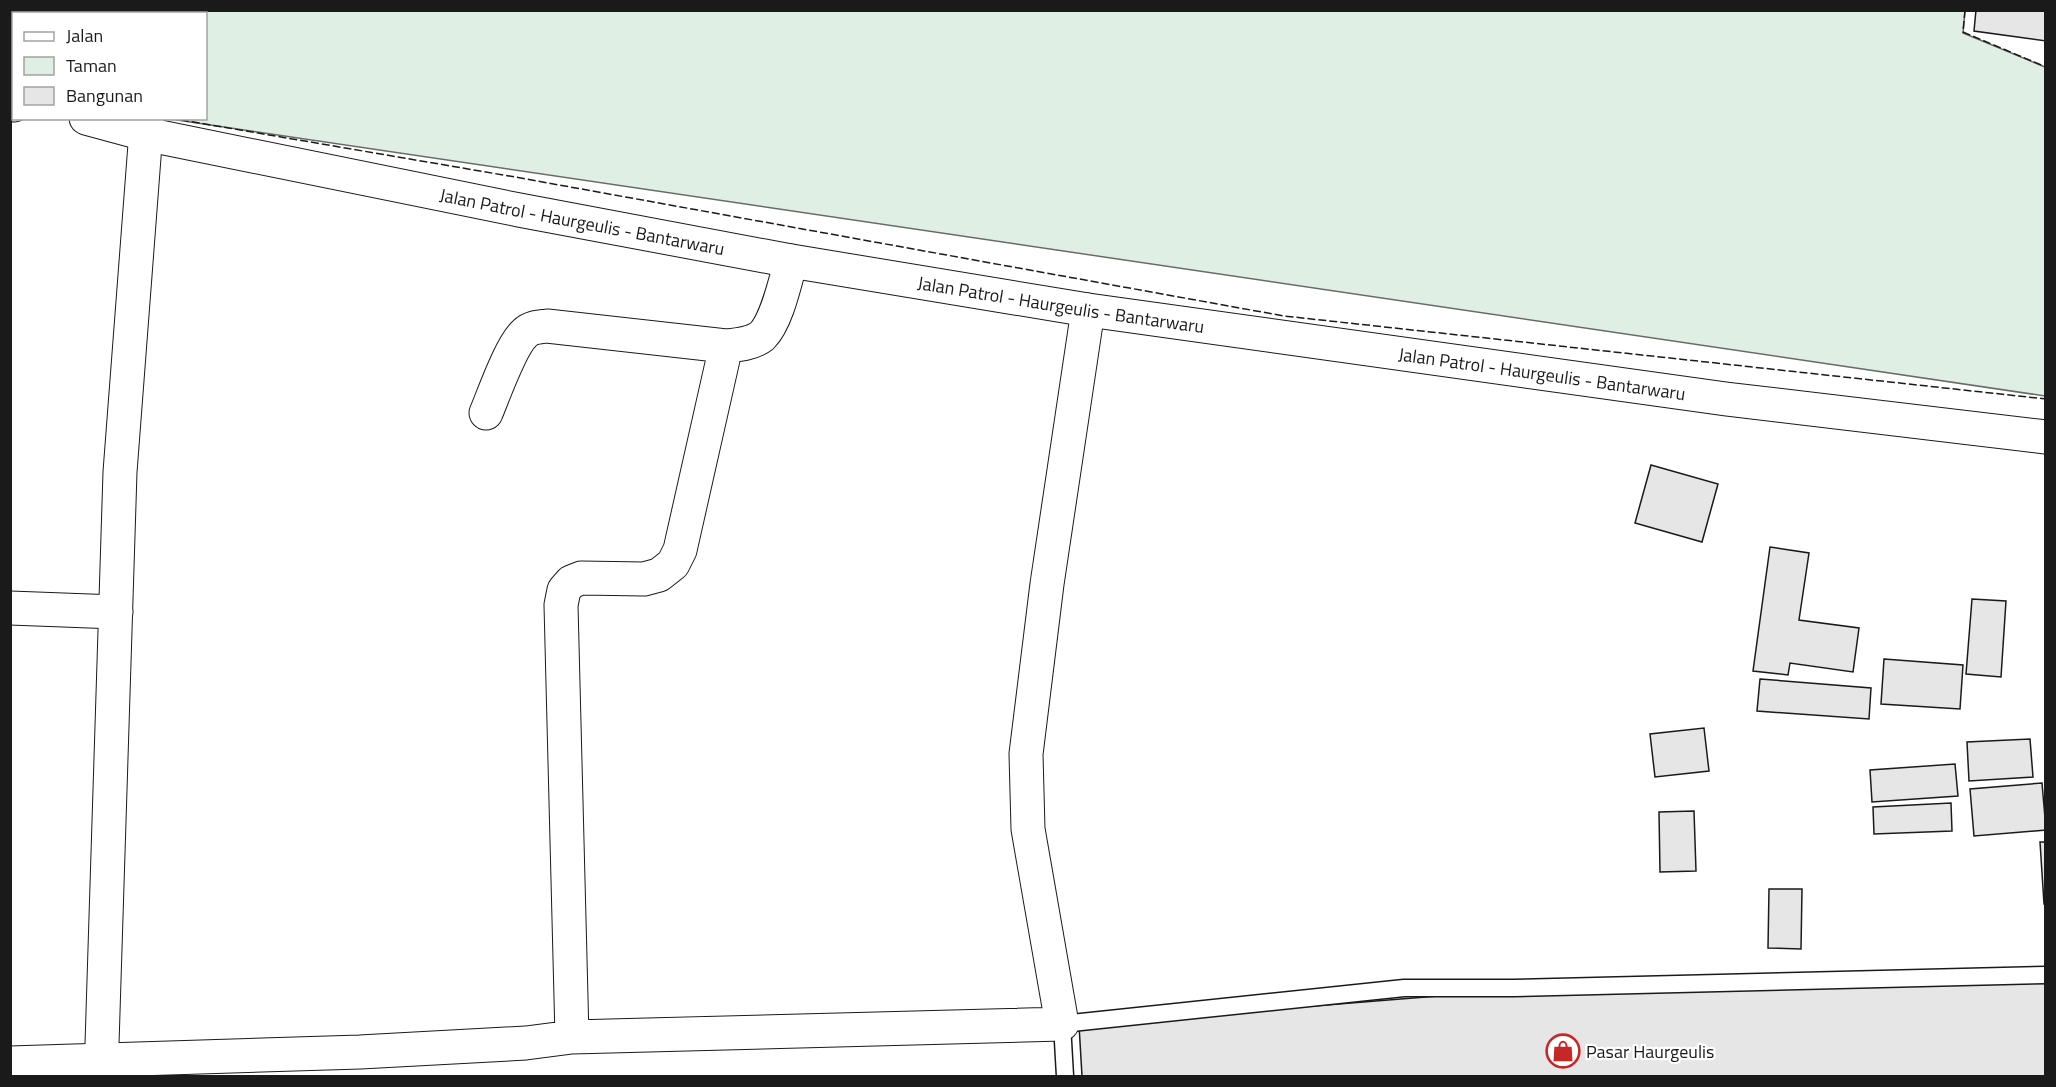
<svg xmlns="http://www.w3.org/2000/svg" width="2056" height="1087" font-family="'Titillium Web',sans-serif">
  <style>
    .green { fill: #e0efe3; stroke: #6a6a6a; stroke-width: 1.5 }
    .building { fill: #e6e6e6; stroke: #1a1a1a; stroke-width: 1.5 }
    .lines { fill: none; stroke-linecap: round; stroke-linejoin: round }
    .service-casing { stroke: #1a1a1a; stroke-width: 19 }
    .minor-casing { stroke: #1a1a1a; stroke-width: 35 }
    .tertiary-casing { stroke: #1a1a1a; stroke-width: 35 }
    .primary-casing { stroke: #1a1a1a; stroke-width: 35 }
    .service { stroke: #fff; stroke-width: 16 }
    .minor { stroke: #fff; stroke-width: 33 }
    .tertiary { stroke: #fff; stroke-width: 33 }
    .primary { stroke: #fff; stroke-width: 33 }
    .fence { stroke: #1a1a1a; stroke-width: 1.5; stroke-dasharray: 8 3; stroke-linecap: butt }
    .labels { text-anchor: middle; dominant-baseline: central; stroke-width: 4.5; stroke-linejoin: round; paint-order: stroke }
    .street-label { font-size: 18px; fill: #1a1a1a; stroke: #fff }
    .poi-label { font-size: 18px; fill: #1a1a1a; stroke: #fff; text-anchor: start }
  </style>
  <rect width="100%" height="100%" fill="#fff"/>
  <path class="green" d="M180,11H1965L1963,33L2045,67V396L170,119L206,118V14L180,13Z"/>
  <path class="building" d="M1976,10H2046V41L1974,31Z
    M1651,465L1718,484L1702,542L1635,523Z
    M1770,547L1809,553L1799,620L1859,628L1853,672L1790,663L1788,675L1753,671Z
    M1972,599L2006,601L2001,677L1966,674Z
    M1884,659L1963,665L1960,709L1881,704Z
    M1760,679L1871,688L1869,719L1757,711Z
    M1704,728L1709,771L1655,777L1650,734Z
    M2030,739L2033,777L1969,781L1967,742Z
    M1955,764L1958,796L1872,802L1870,770Z
    M2042,783L2046,830L1974,836L1970,789Z
    M1951,803L1952,831L1874,834L1873,807Z
    M1694,811L1696,871L1660,872L1659,812Z
    M2040,842H2046V904H2044Z
    M1769,889H1802L1801,949L1768,948Z
    M2046,978V1076H1082L1079,1025L1488,992Z"/>
  <g class="lines">
    <g class="service-casing">
      <path id="service" d="M1065,1076L1062,1024L1404,988H1514L2046,975"/>
    </g>
    <g class="minor-casing">
      <path id="minor" d="M486,413C494,394 511,345 525,333C531,327 539,327 547,326L726,346C738,345 752,344 762,336C777,321 785,282 791,261
        M10,608L116,612
        M572,1037L561,605L564,590L571,582L581,578L644,579L659,575L673,564L680,550L726,346
        M10,1063L360,1052L526,1043L572,1037L1062,1024L1028,829L1026,754L1047,584L1088,310"/>
    </g>
    <g class="tertiary-casing">
      <path id="tertiary" d="M157,14L158,10
        M101,1076L120,472L147,118"/>
    </g>
    <g class="primary-casing">
      <g id="primary">
        <path d="M10,104L14,105"/>
        <path id="s1" d="M86,118L145,134L519,210L791,261L1088,310L1726,399L2046,437"/>
      </g>
    </g>
    <use href="#service" class="service"/>
    <use href="#minor" class="minor"/>
    <use href="#tertiary" class="tertiary"/>
    <use href="#primary" class="primary"/>
    <path class="fence" d="M1965,10L1963,32L2046,67
      M180,14V10
      M170,118L515,177L1284,316L2046,399"/>
  </g>
  <defs>
    <g id="shop-ring" transform="scale(1.725)"><circle r="9.5" fill="#fff" stroke="#c62828" stroke-width="1.5"/><path d="M-5-2.5h2.3a2.7 3.5 0 0 1 5.4 0H5L5.5 6h-11ZM-1.5-2.5h3a1.5 2.3 0 0 0-3 0Z" fill="#c62828"/></g>
  </defs>
  <g fill-rule="evenodd">
    <use href="#shop-ring" x="1563" y="1051"/>
  </g>
  <g class="labels">
    <g class="street-label">
      <text stroke="none"><textPath href="#s1" startOffset="507">Jalan Patrol - Haurgeulis - Bantarwaru</textPath></text>
      <text stroke="none"><textPath href="#s1" startOffset="993">Jalan Patrol - Haurgeulis - Bantarwaru</textPath></text>
      <text stroke="none"><textPath href="#s1" startOffset="1479">Jalan Patrol - Haurgeulis - Bantarwaru</textPath></text>
    </g>
    <g class="poi-label">
      <text x="1586" y="1051">Pasar Haurgeulis</text>
    </g>
  </g>
  <rect width="2056" height="1087" fill="none" stroke="#1a1a1a" stroke-width="24"/>
  <rect x="12" y="12" width="195" height="108" fill="#ffffff" stroke="#a3a3a3" stroke-width="1.5"/>
  <rect x="24" y="32" width="30" height="9" fill="#ffffff" stroke="#a3a3a3" stroke-width="1.5"/>
  <text x="66" y="42" font-size="18" fill="#1a1a1a">Jalan</text>
  <rect x="24" y="57" width="30" height="18" fill="#e0efe3" stroke="#a3a3a3" stroke-width="1.5"/>
  <text x="66" y="72" font-size="18" fill="#1a1a1a">Taman</text>
  <rect x="24" y="87" width="30" height="18" fill="#e6e6e6" stroke="#a3a3a3" stroke-width="1.5"/>
  <text x="66" y="102" font-size="18" fill="#1a1a1a">Bangunan</text>
</svg>
